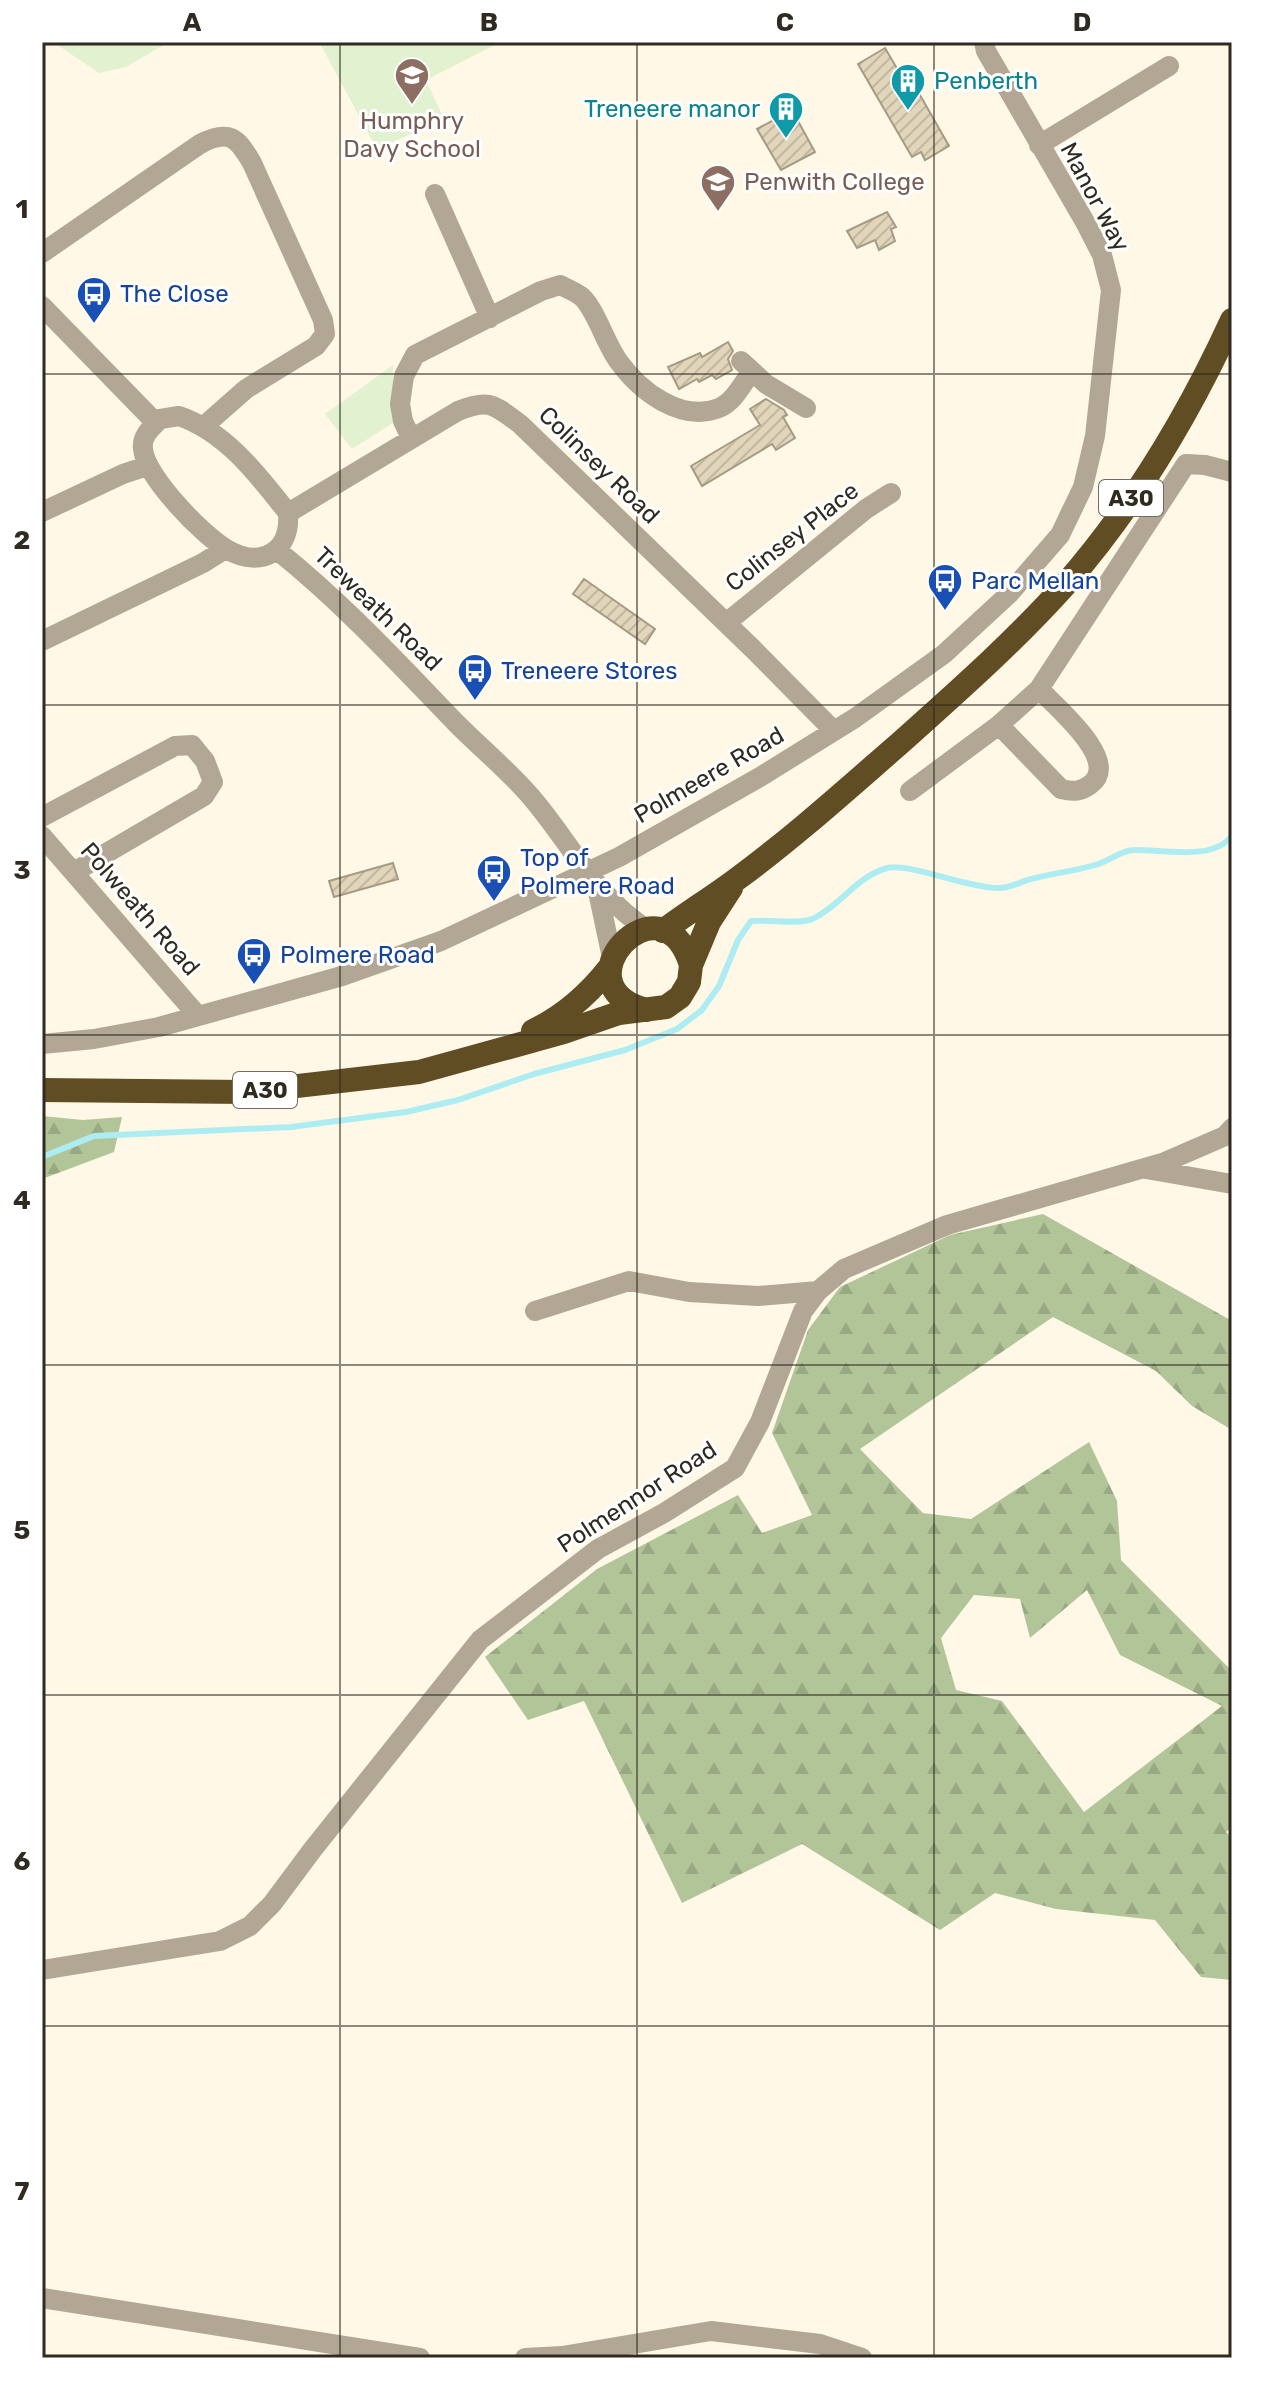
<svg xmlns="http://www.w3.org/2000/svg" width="1274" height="2400" font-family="Rubik,sans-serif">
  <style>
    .forest { fill: url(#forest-firs); fill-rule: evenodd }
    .park { fill: #e2f1d0 }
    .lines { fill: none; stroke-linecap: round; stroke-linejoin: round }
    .stream { stroke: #adedf2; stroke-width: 6 }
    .building { fill: url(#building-hatch); stroke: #a69b82; stroke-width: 2 }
    .minor { stroke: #b1a794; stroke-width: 20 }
    .highway { stroke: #604d23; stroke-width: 24 }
    .grid { fill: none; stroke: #302b21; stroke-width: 2; stroke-opacity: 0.55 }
    .labels { text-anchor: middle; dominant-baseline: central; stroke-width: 6; stroke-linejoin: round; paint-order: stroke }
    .shield { fill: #fff; stroke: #6e6b64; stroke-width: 2 }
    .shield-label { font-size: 22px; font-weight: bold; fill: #302b21 }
    .culture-label { font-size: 24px; fill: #0d838f; stroke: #fff; text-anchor: start }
    .education-label { font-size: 24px; fill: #785e54; stroke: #fff }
    .street-label { font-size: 24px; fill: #302b21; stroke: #fff }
    .transit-label { font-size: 24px; fill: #164399; stroke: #fff; text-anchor: start }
    .neatline { fill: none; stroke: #302b21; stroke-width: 3 }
    .grid-label { font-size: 26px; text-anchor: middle; font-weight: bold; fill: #302b21 }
  </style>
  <defs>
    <pattern id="forest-firs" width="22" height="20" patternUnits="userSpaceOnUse" patternTransform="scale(2)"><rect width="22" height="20" fill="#b2c599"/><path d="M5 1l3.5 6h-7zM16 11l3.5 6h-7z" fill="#99a984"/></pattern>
    <pattern id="building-hatch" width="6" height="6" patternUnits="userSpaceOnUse" patternTransform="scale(2)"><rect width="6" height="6" fill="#e1d6bb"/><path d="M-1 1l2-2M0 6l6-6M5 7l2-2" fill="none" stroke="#c1b8a0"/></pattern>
  </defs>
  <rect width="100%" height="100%" fill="#fff8e7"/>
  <path class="forest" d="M42,1116L83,1120L122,1117L114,1152L42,1179Z
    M1043,1214L1232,1321V1430L1192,1406L1156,1371L1053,1317L860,1449L923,1513L971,1519L1089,1442L1117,1501L1121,1560L1232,1671V1827L1226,1832L1232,1839V1980L1201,1977L1155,1920L1056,1909L995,1893L940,1930L802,1844L682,1903L584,1701L528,1720L485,1657L597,1569L738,1495L762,1533L812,1515L772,1433L808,1330L840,1287L950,1235ZM1087,1590L1120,1655L1222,1706L1084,1812L1002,1701L956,1690L941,1638L974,1595L1020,1599L1030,1638Z"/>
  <path class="park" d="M53,42H169L126,67L99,73Z
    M319,42H501L426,80L444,119L377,149Z
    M393,365V423L352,449L325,414Z"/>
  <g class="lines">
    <path class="stream" d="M42,1157L94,1136L291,1127L406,1112L458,1100L534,1074L625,1050L677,1029L702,1010L719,986L738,940L751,921C768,919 799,925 812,919C839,907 857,876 887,868C907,862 971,889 1000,888C1011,888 1024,880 1035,878C1055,873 1075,871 1095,865C1108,862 1121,850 1134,850C1161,849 1215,862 1232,835"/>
  </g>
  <path class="building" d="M885,48L902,77L908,74L949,146L925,160L921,152L912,157L858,64Z
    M792,110L815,152L781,170L757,129Z
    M887,212L896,227L891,229L895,241L879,250L875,240L857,248L847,231Z
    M728,342L733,351L728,359L732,370L716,379L712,375L699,382L697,379L679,389L668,367L700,353L702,357Z
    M766,399L784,410L787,415L783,417L795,438L776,450L772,444L702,486L691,466L760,425L750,409Z
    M584,579L655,629L645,644L573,594Z
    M393,863L398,879L334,897L329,881Z"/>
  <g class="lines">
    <path class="minor" d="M1039,145L1169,66
      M435,194L490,318
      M42,253L200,144C229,129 237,137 252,163L323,320L325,334L316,346L246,389L204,426
      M42,306L156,423
      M741,361L766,384L806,408
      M179,416C226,432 258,475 288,513C291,551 262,569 228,550C204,537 145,476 143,449C141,436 152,427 160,419Z
      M411,438L403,421L400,404L404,376L415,355L541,291L560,285C566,288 576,292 582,297C596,310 606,345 619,362C640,391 681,423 719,408C734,402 743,383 752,371
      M42,512L123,474L147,466
      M288,513L458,411C490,398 494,405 520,424L753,649L834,731
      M278,551C343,603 400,665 458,725C482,749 510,772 532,798C571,844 596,897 648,930
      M726,623L866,509L891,493
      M42,641L203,563L225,549
      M999,725L1061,789C1073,792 1081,792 1091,784C1121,761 1057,708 1039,689
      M910,791L999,725L1039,689L1186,464L1205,465L1232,472
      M42,817L175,746L192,745L205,761L213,782L204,796L74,872
      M42,836L198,1016
      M597,887L612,958
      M42,1044L94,1039L159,1027L342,976L441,941L619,857L760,777L855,718L944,654L1009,594L1060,535L1083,487L1095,436L1111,290L1102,255L1085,222L986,51L984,42
      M1146,1169L1232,1184
      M535,1311L629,1281L689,1292L758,1296L818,1291
      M42,1970L220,1941L250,1926L272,1904L313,1849L480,1640L598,1549L664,1513L735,1468L760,1422L803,1311L818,1291L844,1269L947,1225L1165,1162L1225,1136L1232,1128
      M42,2298L420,2358
      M525,2358L562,2356L711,2331L820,2344L862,2358"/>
    <path class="highway" d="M663,931C687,913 713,897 737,879C793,838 846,790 899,744C956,693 1014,642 1065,585C1133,507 1189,414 1232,320
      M647,1010C554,987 661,870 691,965
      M533,1031C564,1016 589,994 610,967
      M42,1090L245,1092L419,1072L564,1032L619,1013L666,1007L680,997L689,982L691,965L709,922L731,888"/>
  </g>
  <path class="grid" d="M340,42V2358M637,42V2358M934,42V2358M42,374H1232M42,705H1232M42,1035H1232M42,1365H1232M42,1695H1232M42,2026H1232"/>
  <defs>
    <g id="school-pin" transform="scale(1.8)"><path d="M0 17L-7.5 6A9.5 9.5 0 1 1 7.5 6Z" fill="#8d6e63" stroke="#fff"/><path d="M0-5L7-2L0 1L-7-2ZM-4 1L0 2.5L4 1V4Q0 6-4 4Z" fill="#fff"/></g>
    <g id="building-pin" transform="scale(1.8)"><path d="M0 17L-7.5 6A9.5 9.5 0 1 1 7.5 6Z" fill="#0f9aa8" stroke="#fff"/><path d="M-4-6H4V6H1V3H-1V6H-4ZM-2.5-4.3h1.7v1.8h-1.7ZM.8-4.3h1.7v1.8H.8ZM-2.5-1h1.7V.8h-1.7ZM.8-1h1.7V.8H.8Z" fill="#fff"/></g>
    <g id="university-pin" transform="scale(1.8)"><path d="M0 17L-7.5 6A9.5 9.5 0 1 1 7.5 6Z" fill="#8d6e63" stroke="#fff"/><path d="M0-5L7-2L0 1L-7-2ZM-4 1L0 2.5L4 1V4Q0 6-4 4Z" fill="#fff"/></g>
    <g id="bus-pin" transform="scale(1.8)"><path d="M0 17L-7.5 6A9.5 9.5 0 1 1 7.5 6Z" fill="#1a4fb4" stroke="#fff"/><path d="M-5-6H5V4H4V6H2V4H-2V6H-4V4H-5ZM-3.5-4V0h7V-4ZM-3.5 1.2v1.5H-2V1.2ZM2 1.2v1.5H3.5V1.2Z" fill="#fff"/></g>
  </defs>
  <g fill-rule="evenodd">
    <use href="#school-pin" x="412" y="75"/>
    <use href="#building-pin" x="908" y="81"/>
    <use href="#building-pin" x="786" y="109"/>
    <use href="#university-pin" x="718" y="182"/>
    <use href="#bus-pin" x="94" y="294"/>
    <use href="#bus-pin" x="945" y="581"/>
    <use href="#bus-pin" x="475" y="671"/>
    <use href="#bus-pin" x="494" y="872"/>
    <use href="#bus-pin" x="254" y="955"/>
  </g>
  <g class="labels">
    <g class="shield">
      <rect x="1099" y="480" width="64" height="36" rx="6"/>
      <rect x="233" y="1072" width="64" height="36" rx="6"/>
    </g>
    <g class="shield-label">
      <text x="1131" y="498">A30</text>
      <text x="265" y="1090">A30</text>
    </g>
    <g class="culture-label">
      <text x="934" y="81">Penberth</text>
      <text x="760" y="109" text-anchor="end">Treneere manor</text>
    </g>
    <g class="education-label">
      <text x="412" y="121">Humphry<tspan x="412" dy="28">Davy School</tspan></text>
      <text x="744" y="182" text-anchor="start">Penwith College</text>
    </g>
    <g class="street-label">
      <text transform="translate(1095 197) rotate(62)">Manor Way</text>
      <text transform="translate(599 465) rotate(44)">Colinsey Road</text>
      <text transform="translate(792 537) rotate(-38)">Colinsey Place</text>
      <text transform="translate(378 609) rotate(44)">Treweath Road</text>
      <text transform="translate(709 775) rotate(-30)">Polmeere Road</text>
      <text transform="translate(140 909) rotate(49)">Polweath Road</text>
      <text transform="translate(637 1497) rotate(-33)">Polmennor Road</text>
    </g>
    <g class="transit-label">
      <text x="120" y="294">The Close</text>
      <text x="971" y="581">Parc Mellan</text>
      <text x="501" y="671">Treneere Stores</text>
      <text x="520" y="858">Top of<tspan x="520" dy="28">Polmere Road</tspan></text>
      <text x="280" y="955">Polmere Road</text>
    </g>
  </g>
  <rect width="1274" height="2400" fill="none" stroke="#ffffff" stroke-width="88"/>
  <rect x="44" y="44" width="1186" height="2312" class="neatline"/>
  <g class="grid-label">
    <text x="192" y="31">A</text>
    <text x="489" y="31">B</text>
    <text x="785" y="31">C</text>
    <text x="1082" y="31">D</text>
    <text x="22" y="218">1</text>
    <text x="22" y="549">2</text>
    <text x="22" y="879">3</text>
    <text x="22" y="1209">4</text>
    <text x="22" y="1539">5</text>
    <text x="22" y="1870">6</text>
    <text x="22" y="2200">7</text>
  </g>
</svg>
